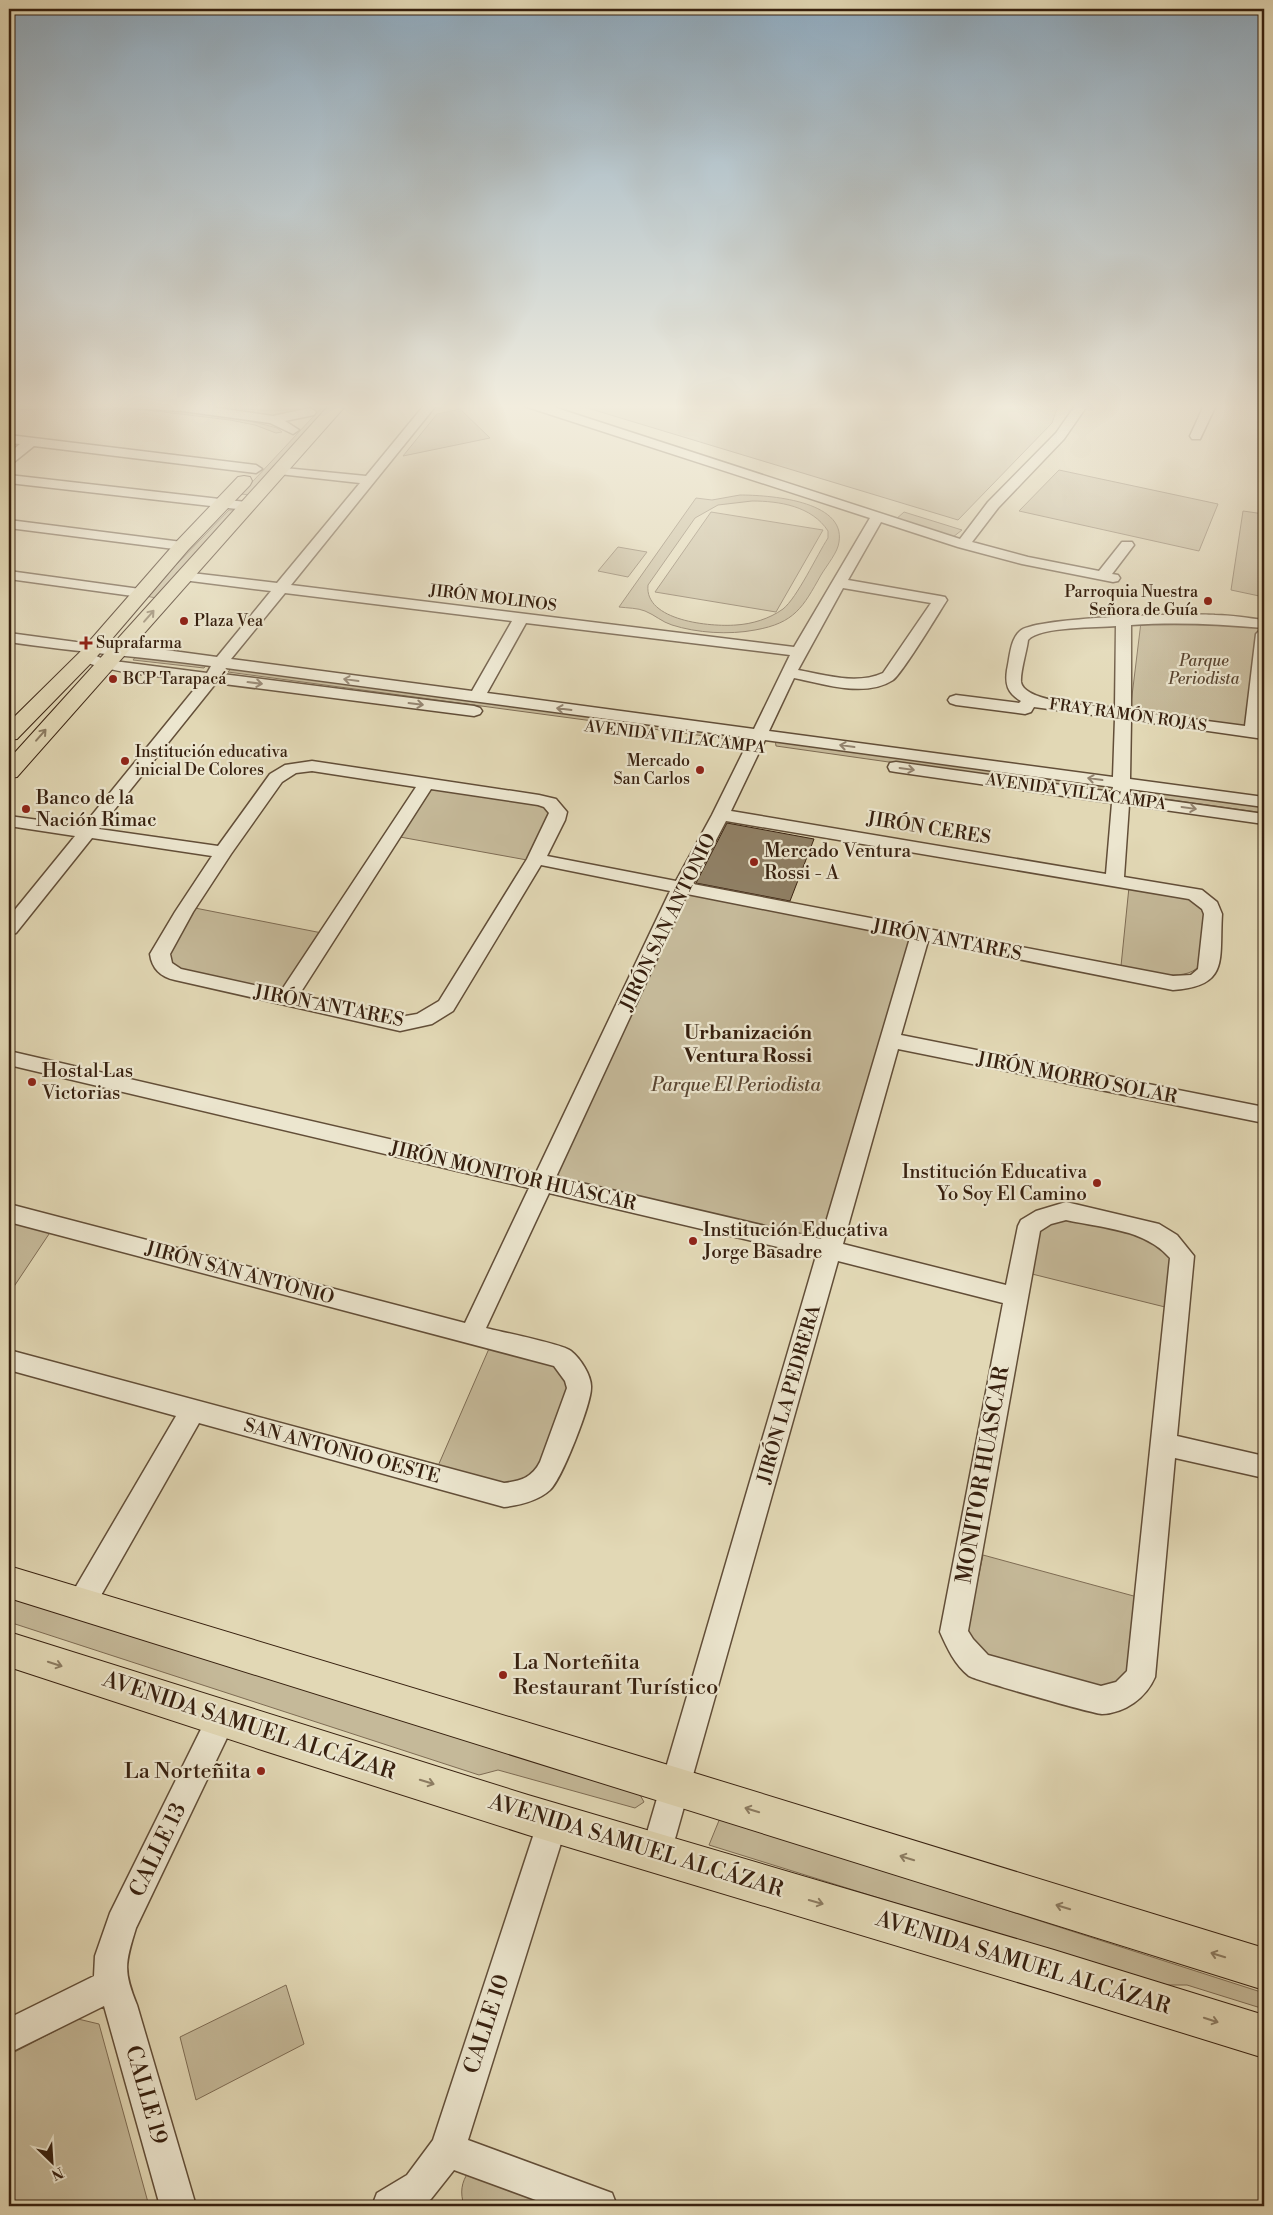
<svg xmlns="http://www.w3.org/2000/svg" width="1273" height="2215" font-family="'Libre Bodoni',serif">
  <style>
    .green { fill: #c5b999; stroke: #7e6c54; fill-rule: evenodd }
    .building { fill: #908065; stroke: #37200f }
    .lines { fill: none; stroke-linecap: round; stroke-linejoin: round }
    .minor-casing { stroke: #624e38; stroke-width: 3 }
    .major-casing { stroke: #37200f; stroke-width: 2 }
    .minor { fill: #ece6cf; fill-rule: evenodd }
    .major { fill: #e2d8b5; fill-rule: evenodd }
    .oneway { stroke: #8c7c62 }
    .oneway2 { stroke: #92836f }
    .poi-dot { fill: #8f2418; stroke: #ece6cf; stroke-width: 2 }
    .labels { text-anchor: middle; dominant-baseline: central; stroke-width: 4.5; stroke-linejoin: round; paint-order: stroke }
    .far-poi-label { font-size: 16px; fill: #37200f; stroke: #ece6cf; text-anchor: start }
    .far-street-label { font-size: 16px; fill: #37200f; stroke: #ece6cf }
    .far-park-label { font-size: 16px; font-style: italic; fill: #5a4632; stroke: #ece6cf }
    .poi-label { font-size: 19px; fill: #37200f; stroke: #ece6cf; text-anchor: start }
    .street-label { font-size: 19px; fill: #37200f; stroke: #ece6cf }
    .park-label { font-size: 19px; font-style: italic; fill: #5a4632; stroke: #ece6cf }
    .neighbourhood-label { font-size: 20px; font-weight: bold; fill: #37200f; stroke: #ece6cf }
    .near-street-label { font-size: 22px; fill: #37200f; stroke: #ece6cf }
    .near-poi-label { font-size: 22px; fill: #37200f; stroke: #ece6cf; text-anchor: start }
  </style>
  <rect width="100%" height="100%" fill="#e2d8b5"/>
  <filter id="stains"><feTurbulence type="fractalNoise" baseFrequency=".004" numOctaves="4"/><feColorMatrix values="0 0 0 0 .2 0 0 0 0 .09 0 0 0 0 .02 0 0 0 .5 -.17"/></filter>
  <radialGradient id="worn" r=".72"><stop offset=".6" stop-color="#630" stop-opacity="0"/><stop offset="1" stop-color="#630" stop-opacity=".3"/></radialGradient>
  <path class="green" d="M161,403C207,403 254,414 300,409L294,415L274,416Z
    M326,403H334L250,495L241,494Z
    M571,403H1059L1052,423L958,520Z
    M105,405C164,408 220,412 277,428L282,432L276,433L255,425L230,420L139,409H9V406Z
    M460,409L490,438L403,456L437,414Z
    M1059,470L1218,504L1199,551L1019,511Z
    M740,495C767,495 846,500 839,542C838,552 827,565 821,575C803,607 795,623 755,630C729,635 697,633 672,625C662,622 655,615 645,611C638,608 627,608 619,607L696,498L712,500ZM752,501C779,501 812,506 828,531V538C817,555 797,598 783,609C769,619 752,624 736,625C711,627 644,621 648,585L695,518L718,505Z
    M229,510H236L156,598L146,596Z
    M1243,511L1264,514V597L1231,590Z
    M711,512L823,530L776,612L655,592Z
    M904,512L962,530L953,537L895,520Z
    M618,547L647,552L628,577L598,571Z
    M1175,620L1259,627L1249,722L1244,726L1130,712L1141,622Z
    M137,655L208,663L204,668L133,660Z
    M233,666L745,736L742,741L228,672Z
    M775,739L1107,786V793L776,746Z
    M1139,788L1264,806V813L1137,795L1134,789Z
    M437,789L543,803L553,812L527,860L400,837L430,790Z
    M1129,887C1154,891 1187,890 1204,912L1199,966C1184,984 1142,970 1121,966Z
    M694,894L905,936L913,941L821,1240L560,1178L557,1171L684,896Z
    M195,908L322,933L284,988L277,991L179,971L169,966L166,952Z
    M1052,1217L1137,1229L1176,1256L1169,1308L1028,1273L1034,1229Z
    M9,1219L53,1228L9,1294Z
    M491,1344L563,1363L573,1376L535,1478L505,1489L438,1466Z
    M983,1555L1141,1598L1129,1673L1117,1686L1100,1691L985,1661L966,1635Z
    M9,1593L639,1793L644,1802L635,1808L498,1770L479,1775L9,1622Z
    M720,1818L1264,1993V2009L1187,1985H1158L709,1845Z
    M286,1985L304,2044L196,2100L180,2037Z
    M78,2019L99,2024L149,2206H9V2055Z
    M469,2171L572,2206H464C460,2192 461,2183 469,2171Z"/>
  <path class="building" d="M727,823L814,839L790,901L696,883Z"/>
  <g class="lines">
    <g class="minor-casing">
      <path id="minor" d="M109,403H182L273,416L310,408L316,412L314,415L285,421L299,430L293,434L270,423L182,411L115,407Z
        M426,403H438L291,585L794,647L870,518L524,406L522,403H541L960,539L988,502L1056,433L1077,403H1089L1064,439L998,508L972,542L1028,557L1099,571L1122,542H1132L1134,545L1112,574L1118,575L1120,578L1118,581L1113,582L1022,564L958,547L881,522L848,580L940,596L945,597L947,600C938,614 902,674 893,680C865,698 824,684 794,678L769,731L1113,777L1115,718L1034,707L1031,712L1025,714L956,705L950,703L948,700L950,697L956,695L1019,703L1021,701C1007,693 1005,684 1007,670C1010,657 1010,640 1020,631C1035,617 1187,613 1215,615C1231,615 1248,618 1264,620V628C1219,624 1176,622 1131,625V711L1245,726L1256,634L1259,631L1264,630V697L1261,729H1264V739L1131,720L1130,779L1264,797V807L1130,789L1129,795L1264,814V824L1129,805L1124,877L1202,890L1217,902L1222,914C1219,960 1230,986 1173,990L928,941L901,1035L1264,1107V1123L898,1049L843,1244L1006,1285L1018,1226L1021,1220L1036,1211L1066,1202L1159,1224L1177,1235L1194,1256L1177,1436L1264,1456V1478L1175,1458L1155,1677C1146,1698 1125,1713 1102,1714C1094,1714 975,1680 969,1676C955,1665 947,1648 940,1632L1003,1303L838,1261L671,1853L667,1864L656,1868L645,1864L641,1853L816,1256L549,1193L486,1328C501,1332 562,1344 571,1351C580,1358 592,1376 591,1388C591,1404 562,1479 550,1490C538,1501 520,1505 504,1507L199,1423L91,1613L81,1617L71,1613L67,1604L71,1595L176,1416L9,1370V1350L504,1483C520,1481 532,1478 540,1462L567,1388L565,1381L554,1366L9,1222V1204L465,1323L529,1188L9,1065V1051L536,1173L670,891L541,865L453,1011L432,1024L400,1031L175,980C161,977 152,969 150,954L175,912L212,856L92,838L16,933L9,935V917L75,836L9,826V816L83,826L201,681C180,678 91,672 81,658L84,655L89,653L106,660L207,673L211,666C144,657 76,652 9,642V633L76,642L136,646L217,657L271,591L183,580L176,576L178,573L183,572L277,583L360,483L279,474L274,473L273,470L274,467L366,476ZM843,588L931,603L883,673C856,685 826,675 798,670ZM285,593L512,621L472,691L231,659ZM526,623L790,655L754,729L487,693ZM1116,626L1115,708C1097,706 1024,703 1021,682C1020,672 1027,650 1028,640C1040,626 1098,628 1116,626ZM226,668L750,738L712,815L676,881L547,856L565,820L567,812L556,799L539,795L312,761L285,765L270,774L218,846L99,829L216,683L474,716L480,714L482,711L480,708L474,706L222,674ZM765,740L1113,787L1112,792L896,762L890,763L888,767L890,771L896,772L1112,803L1106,874L731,811ZM312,771L416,787L281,991L181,969L172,963L170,954L193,912L231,854L282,782L296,773ZM431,789L538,805L544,807L549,813L527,859L439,1001L417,1014L400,1017L299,995ZM726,821L1189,899L1202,909L1204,914L1198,969L1191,975L1173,976L693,884ZM687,894L910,938L821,1239L556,1177ZM1066,1220C1102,1228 1145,1229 1170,1258L1127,1671L1116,1682L1101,1686L988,1655L973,1639L968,1631L1040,1231L1051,1224Z
        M1205,403H1217L1200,439H1192L1190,436Z
        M9,435L256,465L262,469L256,473L34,446L14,462L9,463V453L20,444L9,443Z
        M9,475L246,502L253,506L246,510L9,483Z
        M9,520L182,542L189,546L182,550L9,528Z
        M9,571L140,589L145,590L147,593L145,596L140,597L9,579Z
        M221,1705L231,1709L236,1719L136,1928C125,1963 123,1971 137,2005L196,2206H160L104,2006L9,2053V2018L94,1976L95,1956L110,1913L211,1709Z
        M553,1806L564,1810L568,1821L468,2140L612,2193L617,2206H552L454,2170L431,2199L421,2206H372L377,2193L407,2175L433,2140L538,1821L542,1810Z"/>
    </g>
    <g class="major-casing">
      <path id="major" d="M331,403H348L17,777L9,778V759Z
        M244,476L250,477L252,481L250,485L188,550L93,661L17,739L9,740V722L79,653L176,542L238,477Z
        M9,1566L675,1767L1264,1948V1990L9,1598Z
        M9,1632L528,1795L1054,1950L1264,2015V2058L1054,1993L528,1835L268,1752L9,1667Z"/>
    </g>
    <use href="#minor" class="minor"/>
    <use href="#major" class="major"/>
  </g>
  <defs><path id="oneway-shaft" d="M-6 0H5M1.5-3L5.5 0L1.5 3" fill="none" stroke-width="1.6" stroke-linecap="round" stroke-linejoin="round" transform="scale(1.25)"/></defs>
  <g class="oneway">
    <use href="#oneway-shaft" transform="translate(149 616) rotate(-49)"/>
    <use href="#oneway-shaft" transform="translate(41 735) rotate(-49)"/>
    <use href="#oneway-shaft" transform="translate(55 1664) rotate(18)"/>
    <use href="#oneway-shaft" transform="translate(427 1782) rotate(17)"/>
    <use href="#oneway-shaft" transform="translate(752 1810) rotate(-163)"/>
    <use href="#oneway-shaft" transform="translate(907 1858) rotate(-163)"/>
    <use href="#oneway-shaft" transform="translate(816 1902) rotate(16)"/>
    <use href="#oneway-shaft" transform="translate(1063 1907) rotate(-163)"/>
    <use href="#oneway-shaft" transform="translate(1218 1955) rotate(-163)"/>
    <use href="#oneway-shaft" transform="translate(1211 2020) rotate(18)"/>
  </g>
  <g class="oneway2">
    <use href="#oneway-shaft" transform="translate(351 680) rotate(-172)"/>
    <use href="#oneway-shaft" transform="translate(255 683) rotate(7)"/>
    <use href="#oneway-shaft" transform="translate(416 704) rotate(7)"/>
    <use href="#oneway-shaft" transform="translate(564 709) rotate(-173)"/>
    <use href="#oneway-shaft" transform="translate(847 746) rotate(-172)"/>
    <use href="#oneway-shaft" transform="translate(907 769) rotate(8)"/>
    <use href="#oneway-shaft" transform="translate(1095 779) rotate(-172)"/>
    <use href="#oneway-shaft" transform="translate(1189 808) rotate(8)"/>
  </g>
  <linearGradient id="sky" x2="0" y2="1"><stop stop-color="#8ea9bd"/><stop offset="0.57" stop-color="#f2edde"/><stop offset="1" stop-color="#f2edde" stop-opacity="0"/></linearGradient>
  <rect width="1273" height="713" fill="url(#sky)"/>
  <g class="poi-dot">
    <circle cx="1208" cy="601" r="5"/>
    <circle cx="184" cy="621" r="5"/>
    <path d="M83.5 635.5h5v5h5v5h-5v5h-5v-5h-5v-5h5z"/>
    <circle cx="113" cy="679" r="5"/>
    <circle cx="125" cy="761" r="5"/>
    <circle cx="700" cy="770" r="5"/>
    <circle cx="26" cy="809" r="5"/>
    <circle cx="754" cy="862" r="5"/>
    <circle cx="32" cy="1082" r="5"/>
    <circle cx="1097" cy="1183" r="5"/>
    <circle cx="693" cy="1241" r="5"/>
    <circle cx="503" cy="1675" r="5"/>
    <circle cx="261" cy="1771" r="5"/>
  </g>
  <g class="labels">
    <g class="far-poi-label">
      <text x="1198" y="592" text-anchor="end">Parroquia Nuestra<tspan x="1198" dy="18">Señora de Guía</tspan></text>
      <text x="194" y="621">Plaza Vea</text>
      <text x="96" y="643">Suprafarma</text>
      <text x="123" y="679">BCP Tarapacá</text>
      <text x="135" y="752">Institución educativa<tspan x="135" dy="18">inicial De Colores</tspan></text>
      <text x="690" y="761" text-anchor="end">Mercado<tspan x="690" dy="18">San Carlos</tspan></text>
    </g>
    <g class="far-street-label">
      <text transform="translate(493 598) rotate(7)">JIRÓN MOLINOS</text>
      <text transform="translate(1128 715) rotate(8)">FRAY RAMÓN ROJAS</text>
      <text transform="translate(675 737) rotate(7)">AVENIDA VILLACAMPA</text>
      <text transform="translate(1076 792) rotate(8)">AVENIDA VILLACAMPA</text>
    </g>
    <g class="far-park-label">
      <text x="1204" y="661">Parque<tspan x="1204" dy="18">Periodista</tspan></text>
    </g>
    <g class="poi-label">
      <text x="36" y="798">Banco de la<tspan x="36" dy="22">Nación Rimac</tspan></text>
      <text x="764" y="851">Mercado Ventura<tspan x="764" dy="22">Rossi - A</tspan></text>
      <text x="42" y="1071">Hostal Las<tspan x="42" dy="22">Victorias</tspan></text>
      <text x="1087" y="1172" text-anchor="end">Institución Educativa<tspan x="1087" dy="22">Yo Soy El Camino</tspan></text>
      <text x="703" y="1230">Institución Educativa<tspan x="703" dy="22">Jorge Basadre</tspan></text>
    </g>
    <g class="street-label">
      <text transform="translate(929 828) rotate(9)">JIRÓN CERES</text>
      <text transform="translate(668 922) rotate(-64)">JIRÓN SAN ANTONIO</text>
      <text transform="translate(947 940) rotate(11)">JIRÓN ANTARES</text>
      <text transform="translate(329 1006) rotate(11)">JIRÓN ANTARES</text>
      <text transform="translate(1077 1078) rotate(11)">JIRÓN MORRO SOLAR</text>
      <text transform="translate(513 1176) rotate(13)">JIRÓN MONITOR HUASCAR</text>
      <text transform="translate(240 1273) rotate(15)">JIRÓN SAN ANTONIO</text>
      <text transform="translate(789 1394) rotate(-74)">JIRÓN LA PEDRERA</text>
      <text transform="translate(342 1451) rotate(15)">SAN ANTONIO OESTE</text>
    </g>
    <g class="park-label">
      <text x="736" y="1085">Parque El Periodista</text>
    </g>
    <g class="neighbourhood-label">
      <text x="748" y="1033">Urbanización<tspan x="748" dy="23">Ventura Rossi</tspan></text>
    </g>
    <g class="near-street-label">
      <text transform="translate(983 1475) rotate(-80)">MONITOR HUASCAR</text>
      <text transform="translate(249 1726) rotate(18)">AVENIDA SAMUEL ALCÁZAR</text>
      <text transform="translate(636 1846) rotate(17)">AVENIDA SAMUEL ALCÁZAR</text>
      <text transform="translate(158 1850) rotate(-64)">CALLE 13</text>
      <text transform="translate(1023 1963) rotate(17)">AVENIDA SAMUEL ALCÁZAR</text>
      <text transform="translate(487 2024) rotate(-72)">CALLE 10</text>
      <text transform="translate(146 2095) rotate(74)">CALLE 19</text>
    </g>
    <g class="near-poi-label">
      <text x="513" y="1662">La Norteñita<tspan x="513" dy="25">Restaurant Turístico</tspan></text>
      <text x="251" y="1771" text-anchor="end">La Norteñita</text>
    </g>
  </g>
  <rect width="1273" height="2215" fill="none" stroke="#e2d8b5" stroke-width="30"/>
  <rect x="10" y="10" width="1253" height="2195" fill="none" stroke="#37200f" stroke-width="2.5"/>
  <rect x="15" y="15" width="1243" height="2185" fill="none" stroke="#37200f"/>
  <g transform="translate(52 2162) rotate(155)" stroke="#ece6cf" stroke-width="4" paint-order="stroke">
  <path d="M0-4L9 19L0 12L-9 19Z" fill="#37200f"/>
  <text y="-8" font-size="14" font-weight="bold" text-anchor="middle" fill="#37200f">N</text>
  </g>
  <rect width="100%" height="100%" filter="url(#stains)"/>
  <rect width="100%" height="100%" fill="url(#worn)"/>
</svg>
